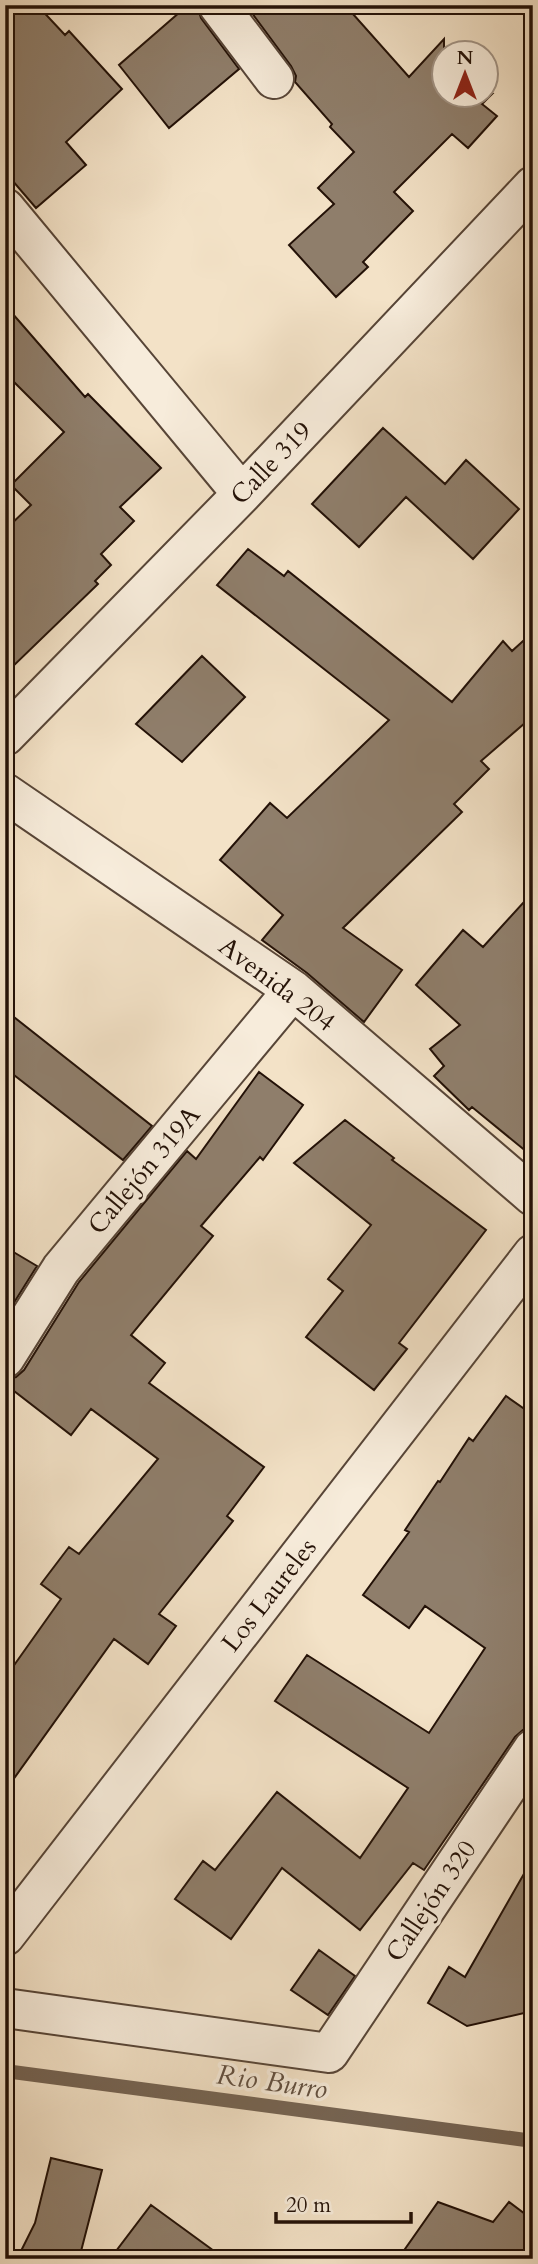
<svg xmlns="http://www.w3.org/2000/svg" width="538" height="2264" font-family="Cardo,serif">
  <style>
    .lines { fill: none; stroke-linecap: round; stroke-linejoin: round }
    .stream { stroke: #756453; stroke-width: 14 }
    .building { fill: #8f7e6b; stroke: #231107; stroke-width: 2 }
    .minor-casing { stroke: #574537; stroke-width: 42 }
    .path { stroke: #231107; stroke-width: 4.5; stroke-dasharray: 5 3.5; stroke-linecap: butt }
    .minor { stroke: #f7ecdb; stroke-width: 38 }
    .labels { text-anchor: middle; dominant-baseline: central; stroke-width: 7; stroke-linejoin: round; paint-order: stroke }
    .street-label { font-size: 26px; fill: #231107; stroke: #f7ecdb }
    .water-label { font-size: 28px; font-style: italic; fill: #614f40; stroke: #f7ecdb }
  </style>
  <rect width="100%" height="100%" fill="#f3e2c7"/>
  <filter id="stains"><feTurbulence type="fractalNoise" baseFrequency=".00286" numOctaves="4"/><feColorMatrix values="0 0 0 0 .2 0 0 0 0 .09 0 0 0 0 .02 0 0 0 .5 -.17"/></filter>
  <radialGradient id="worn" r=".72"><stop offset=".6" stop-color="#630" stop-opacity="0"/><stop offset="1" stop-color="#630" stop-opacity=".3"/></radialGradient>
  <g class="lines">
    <path class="stream" d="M5,2071L533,2141"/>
  </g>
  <path class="building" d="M5,5H37L65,35L69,31L122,89L66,142L86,165L36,208L5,172Z
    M188,5H197L201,18L239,69L169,128L119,65Z
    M246,5H345L409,77L444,39V94H492L482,104L497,116L468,148L452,134L394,192L413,211L363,262L368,267L336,297L289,245L334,204L318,188L354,152L330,127L332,124L295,82L296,76L291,66Z
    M5,305L85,397L88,394L161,468L120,507L134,521L101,554L111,565L95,581L98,584L5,674V530L31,505L11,485L64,432L5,373Z
    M383,428L445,484L466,460L519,509L473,559L406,497L359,547L312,504Z
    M248,549L284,576L288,571L452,702L503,641L512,651L533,632V716L481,761L489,769L454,804L462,812L343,928L402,970L364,1022L307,973L262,940L283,915L220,860L270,803L287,818L389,720L217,585Z
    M202,656L245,697L182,762L136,724Z
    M533,892V1157L472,1107L469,1110L434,1076L444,1066L430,1049L460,1025L416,985L463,930L483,947Z
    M5,1010L152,1126L123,1160L5,1068Z
    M259,1072L303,1105L263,1160L260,1157L201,1226L213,1236L131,1335L165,1363L149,1383L264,1467L227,1516L233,1521L159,1614L176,1626L148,1664L114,1639L5,1791V1678L61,1599L41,1584L69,1547L79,1554L158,1459L91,1409L71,1435L5,1384V1380L16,1377L24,1370L79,1282L187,1151L196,1159Z
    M345,1120L394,1158L392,1160L486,1230L399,1343L407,1349L374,1390L306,1337L343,1291L328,1279L371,1225L294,1163Z
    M5,1247L37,1266L5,1317Z
    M506,1396L533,1415V1727L523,1730L515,1737L424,1870L413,1863L360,1930L282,1868L231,1939L175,1899L203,1861L215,1870L277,1792L360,1858L408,1788L275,1701L307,1655L429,1733L485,1648L425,1606L409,1628L363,1595L409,1532L405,1530L438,1481L440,1482L469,1438L473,1441Z
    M533,1858V2011L467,2026L428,2003L449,1967L465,1977Z
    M319,1950L355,1976L328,2015L291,1990Z
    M51,2158L102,2170L79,2259H17L35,2223Z
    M438,2202L493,2222L509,2202L533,2220V2247L524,2259H398Z
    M151,2205L225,2259H110Z"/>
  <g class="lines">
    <g class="minor-casing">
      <path id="minor" d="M218,5L274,79
        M5,208L242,494
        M5,736L242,494L533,186
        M5,793L293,990L533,1196
        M5,1358L61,1269L293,990
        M5,1936L533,1254
        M5,2008L329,2053L533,1749"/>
    </g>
    <path class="path" d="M532,740H533"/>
    <use href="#minor" class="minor"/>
  </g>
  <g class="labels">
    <g class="street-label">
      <text transform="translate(271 463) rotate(-46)">Calle 319</text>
      <text transform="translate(277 984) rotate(37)">Avenida 204</text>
      <text transform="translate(144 1170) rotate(-50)">Callejón 319A</text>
      <text transform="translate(269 1595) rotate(-52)">Los Laureles</text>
      <text transform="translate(431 1901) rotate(-56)">Callejón 320</text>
    </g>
    <g class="water-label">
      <text transform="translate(272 2082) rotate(8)">Rio Burro</text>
    </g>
  </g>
  <rect width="538" height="2264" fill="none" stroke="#f3e2c7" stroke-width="28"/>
  <rect x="7" y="7" width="524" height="2250" fill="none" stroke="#231107" stroke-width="3.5"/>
  <rect x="14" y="14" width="510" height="2236" fill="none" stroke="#231107" stroke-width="2"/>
  <g transform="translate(465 74)"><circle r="33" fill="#f7ecdb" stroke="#a29486" stroke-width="2"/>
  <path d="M0-5L12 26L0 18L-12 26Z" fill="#8f2418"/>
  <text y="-10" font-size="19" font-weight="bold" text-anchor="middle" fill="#231107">N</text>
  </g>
  <path d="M276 2212v10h135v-10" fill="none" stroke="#231107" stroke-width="3.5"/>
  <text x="286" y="2212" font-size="21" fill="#231107" stroke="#f7ecdb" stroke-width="5" paint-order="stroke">20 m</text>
  <rect width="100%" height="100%" filter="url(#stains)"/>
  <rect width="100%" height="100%" fill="url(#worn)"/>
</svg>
